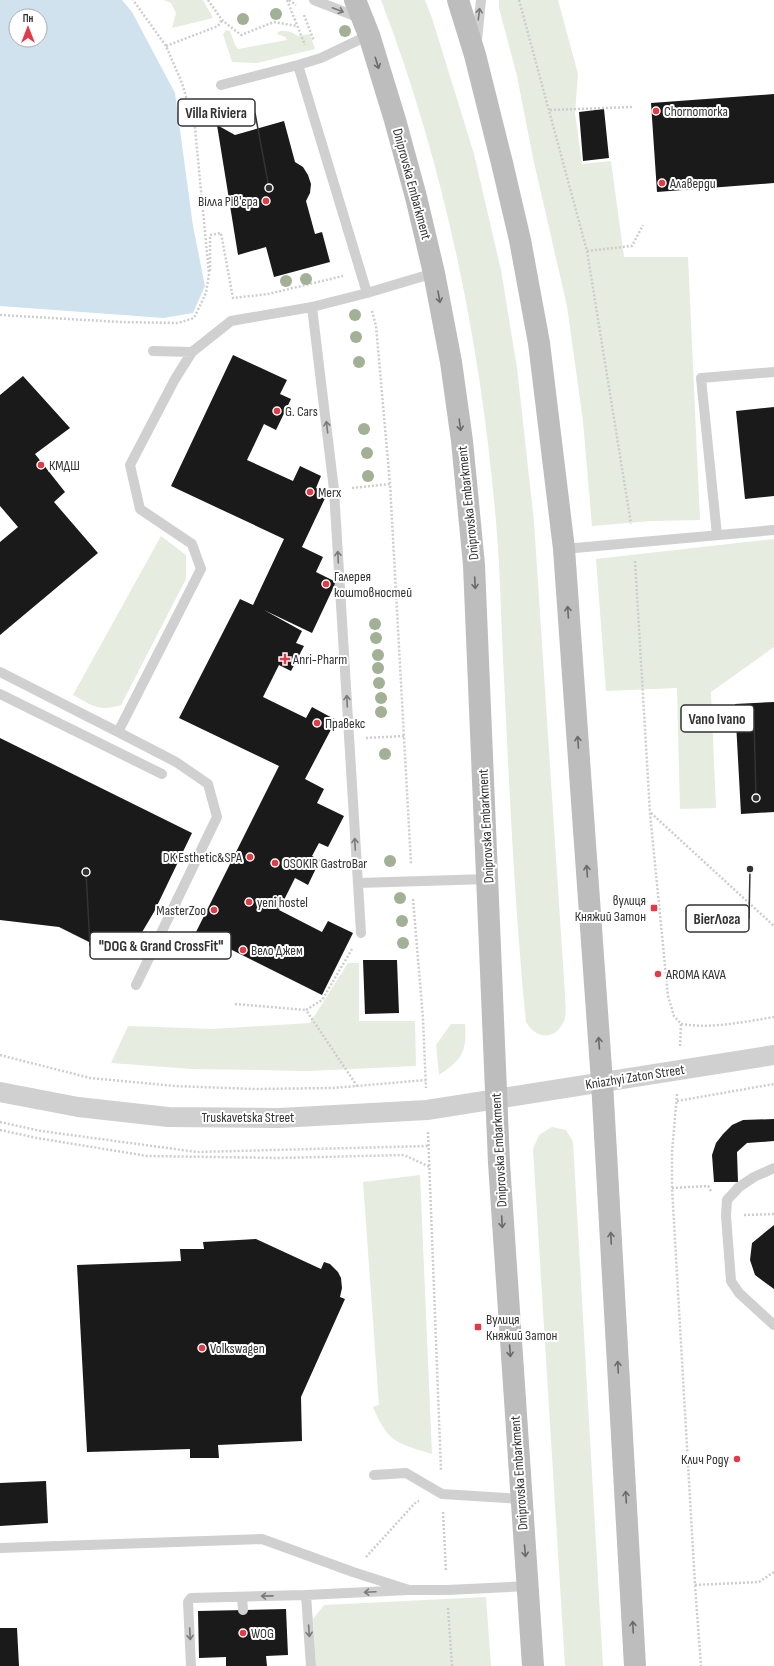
<svg xmlns="http://www.w3.org/2000/svg" width="774" height="1666" font-family="'Sofia Sans Condensed',sans-serif">
  <style>
    .green { fill: #e6ecdf }
    .water { fill: #cfe2ee; fill-rule: evenodd }
    .building { fill: #1a1a1a }
    .lines { fill: none; stroke-linecap: round; stroke-linejoin: round }
    .path { stroke: #cdcdcd; stroke-width: 2.5; stroke-dasharray: 2 2; stroke-linecap: butt }
    .service { stroke: #d0d0d0; stroke-width: 10 }
    .minor { stroke: #d0d0d0; stroke-width: 20 }
    .secondary { stroke: #bdbdbd; stroke-width: 22 }
    .tree { fill: #a2b095 }
    .oneway { stroke: #7a7a7a }
    .oneway2 { stroke: #6a6a6a }
    .poi-dot { fill: #e63946; stroke: #fff; stroke-width: 1.5 }
    .labels { text-anchor: middle; dominant-baseline: central; stroke-width: 4; stroke-linejoin: round; paint-order: stroke }
    .poi-label { font-size: 14px; fill: #333; stroke: #fff; text-anchor: start }
    .street-label { font-size: 14px; fill: #333; stroke: #fff }
    .leader { fill: none; stroke: #333; stroke-width: 1.5 }
    .callout-dot { fill: #333; stroke: #fff; stroke-width: 1.5 }
    .callout { fill: #fff; stroke: #333; stroke-width: 1.5 }
    .callout-label { font-size: 15px; text-anchor: middle; font-weight: bold; fill: #333 }
  </style>
  <rect width="100%" height="100%" fill="#fff"/>
  <path class="green" d="M164,0H203L213,18L172,28L176,13L171,3Z
    M381,0H425L432,18L474,154L501,270L517,368L534,522L565,995C565,1003 567,1014 564,1021C555,1041 536,1039 526,1022C514,901 509,779 503,658C501,613 500,567 496,522C481,344 445,167 381,0Z
    M499,0H558L578,74L575,113L582,164L611,161L624,257H688L700,520L651,521L592,526L583,421L567,306L533,158L517,76L499,8Z
    M226,30L230,31L235,45L238,49L287,40L285,37L277,34L278,32C285,29 292,32 298,36L310,34L315,49L257,63L232,62L223,34Z
    M161,536L186,555V579L121,705C99,712 93,706 73,695Z
    M774,539V647L711,692L716,808L680,809L677,688L606,691L596,559Z
    M348,963H359V1021H415L416,1066L309,1071L192,1069L111,1063L128,1026L213,1029L310,1023Z
    M451,1024H465C467,1053 462,1059 439,1075L436,1045Z
    M552,1127L566,1130L573,1142L603,1666H565L533,1149L539,1135Z
    M420,1175L432,1454C397,1443 388,1443 373,1407L379,1405L363,1182Z
    M486,1597L491,1666H316L313,1619L324,1605Z"/>
  <path class="water" d="M0,0H122L132,12L175,93L193,226L205,286L193,313L164,318L0,306ZM16,16H40V40H16Z"/>
  <path class="building" d="M774,94V183L657,192L651,103Z
    M604,109L609,158L583,161L579,112Z
    M284,121L295,162L303,167L308,175L311,184L310,193L306,201L315,234L322,232L330,262L274,277L266,247L238,255L217,125L235,135Z
    M233,355L287,380L280,394L291,399L276,430L264,424L247,460L293,481L300,466L321,476L316,488L327,494L302,547L323,557L316,572L336,582L312,633L264,610L302,631L296,643L304,646L291,671L279,665L263,697L306,718L312,707L336,720L305,779L324,789L317,803L344,816L328,847L319,843L312,856L320,860L308,885L295,878L279,910L322,932L328,921L353,933L322,995L196,932L279,766L179,718L240,599L253,605L284,539L171,486Z
    M23,376L70,428L35,454L65,492L54,502L98,553L0,635V542L18,527L0,506V395Z
    M774,407V496L745,499L736,411Z
    M774,702V812L741,814L735,704Z
    M0,738L192,833L154,912L135,944L110,933L103,949L59,927L0,920Z
    M363,960H397L399,1013L365,1014Z
    M774,1119V1141L747,1143L737,1152L738,1182H714L712,1155L716,1143L723,1134L732,1125L743,1120Z
    M774,1225V1289L755,1275L750,1260L752,1243Z
    M256,1239L321,1269L324,1262L330,1264L338,1272L341,1278L342,1288L340,1297L345,1299L301,1397L302,1441L218,1445L219,1458H190V1449L87,1452L77,1265L181,1261L180,1249H204L203,1242Z
    M46,1481L48,1523L0,1526V1483Z
    M286,1609L288,1655L266,1656L267,1666H226V1657L199,1658L198,1611Z
    M0,1628H17L19,1666H0Z"/>
  <g class="lines">
    <path class="path" d="M208,0L222,20L241,35L274,22L297,26
      M287,0L305,45
      M289,0L296,5
      M519,0L587,251L631,524
      M304,15L314,41
      M166,46L218,26L222,20
      M550,110L632,107
      M587,251L632,246L643,225
      M210,271V235L221,233L233,298L268,294L343,276
      M372,311L376,326L390,484L411,864
      M0,315L120,322L178,323L194,318L206,293L209,274L195,128L182,83L166,46L133,0
      M352,488L390,484
      M635,561L650,813L668,996L674,1016L681,1024L680,1047
      M366,738L404,736
      M651,813L774,926
      M413,899L423,1019L426,1088
      M352,949L322,1000L306,1010L357,1086
      M235,1004L306,1010
      M681,1024C712,1029 743,1022 774,1017
      M0,1055L90,1078L175,1086L254,1089L333,1088L426,1080
      M677,1094L672,1152V1188L695,1585L701,1666
      M677,1101L774,1084
      M0,1122L41,1131L197,1152L429,1146
      M0,1130L37,1138L147,1156L279,1158L404,1155L430,1167
      M428,1132L441,1471
      M672,1188L708,1186L711,1191
      M744,1215L774,1214
      M443,1512L446,1571
      M366,1557L416,1502L419,1501
      M695,1585L759,1582L774,1572
      M448,1608L452,1666"/>
    <path class="service" d="M314,0L360,18
      M477,40L481,0
      M298,65L367,293
      M221,85L298,65L321,58L369,35
      M312,307L334,490L361,933
      M153,351L192,352
      M717,535L701,378L774,372
      M564,549L774,530
      M0,672L118,732
      M0,694L162,774
      M358,883L488,879
      M136,985L217,817L208,784L176,762L118,732L201,569L192,544L140,509L130,465L175,379L192,352L231,321L312,307L367,293L434,273
      M774,1168L754,1177L739,1187L727,1200L726,1216L731,1281L739,1293L774,1325
      M374,1475L406,1473L442,1494L521,1499
      M0,1548L262,1539L353,1572L409,1590
      M306,1595L311,1666
      M242,1597L243,1610
      M191,1666L188,1602L191,1598L306,1595L409,1590H447L528,1586"/>
    <path class="minor" d="M0,1092L78,1107L168,1117L279,1118L427,1110L774,1055"/>
    <path class="secondary" d="M355,0L369,35L395,120L416,197L434,273L451,362L462,441L474,565L499,1163L533,1666
      M458,0L475,55L502,163L520,240L539,343L564,549L602,1082L635,1666"/>
  </g>
  <g class="tree">
    <circle cx="276" cy="14" r="6"/>
    <circle cx="243" cy="19" r="6"/>
    <circle cx="345" cy="31" r="6"/>
    <circle cx="306" cy="279" r="6"/>
    <circle cx="286" cy="281" r="6"/>
    <circle cx="355" cy="315" r="6"/>
    <circle cx="356" cy="337" r="6"/>
    <circle cx="359" cy="362" r="6"/>
    <circle cx="364" cy="429" r="6"/>
    <circle cx="367" cy="453" r="6"/>
    <circle cx="368" cy="476" r="6"/>
    <circle cx="375" cy="624" r="6"/>
    <circle cx="376" cy="638" r="6"/>
    <circle cx="378" cy="655" r="6"/>
    <circle cx="378" cy="668" r="6"/>
    <circle cx="379" cy="683" r="6"/>
    <circle cx="381" cy="698" r="6"/>
    <circle cx="381" cy="712" r="6"/>
    <circle cx="385" cy="754" r="6"/>
    <circle cx="390" cy="861" r="6"/>
    <circle cx="400" cy="898" r="6"/>
    <circle cx="402" cy="921" r="6"/>
    <circle cx="403" cy="943" r="6"/>
  </g>
  <defs><path id="oneway-shaft" d="M-6 0H5M1.5-3L5.5 0L1.5 3" fill="none" stroke-width="1.6" stroke-linecap="round" stroke-linejoin="round"/></defs>
  <g class="oneway">
    <use href="#oneway-shaft" transform="translate(338 10) rotate(21)"/>
    <use href="#oneway-shaft" transform="translate(479 14) rotate(-83)"/>
    <use href="#oneway-shaft" transform="translate(327 427) rotate(-97)"/>
    <use href="#oneway-shaft" transform="translate(338 557) rotate(-93)"/>
    <use href="#oneway-shaft" transform="translate(347 701) rotate(-93)"/>
    <use href="#oneway-shaft" transform="translate(355 844) rotate(-93)"/>
    <use href="#oneway-shaft" transform="translate(370 1592) rotate(177)"/>
    <use href="#oneway-shaft" transform="translate(267 1596) rotate(179)"/>
    <use href="#oneway-shaft" transform="translate(309 1631) rotate(86)"/>
    <use href="#oneway-shaft" transform="translate(190 1634) rotate(87)"/>
  </g>
  <g class="oneway2">
    <use href="#oneway-shaft" transform="translate(377 63) rotate(73)"/>
    <use href="#oneway-shaft" transform="translate(439 297) rotate(80)"/>
    <use href="#oneway-shaft" transform="translate(460 425) rotate(82)"/>
    <use href="#oneway-shaft" transform="translate(475 583) rotate(87)"/>
    <use href="#oneway-shaft" transform="translate(568 612) rotate(-94)"/>
    <use href="#oneway-shaft" transform="translate(578 742) rotate(-94)"/>
    <use href="#oneway-shaft" transform="translate(587 871) rotate(-94)"/>
    <use href="#oneway-shaft" transform="translate(599 1043) rotate(-94)"/>
    <use href="#oneway-shaft" transform="translate(502 1222) rotate(87)"/>
    <use href="#oneway-shaft" transform="translate(611 1238) rotate(-93)"/>
    <use href="#oneway-shaft" transform="translate(510 1351) rotate(86)"/>
    <use href="#oneway-shaft" transform="translate(618 1367) rotate(-93)"/>
    <use href="#oneway-shaft" transform="translate(626 1497) rotate(-93)"/>
    <use href="#oneway-shaft" transform="translate(525 1551) rotate(85)"/>
    <use href="#oneway-shaft" transform="translate(633 1627) rotate(-93)"/>
  </g>
  <g class="poi-dot">
    <circle cx="656" cy="111" r="4"/>
    <circle cx="662" cy="183" r="4"/>
    <circle cx="266" cy="201" r="4"/>
    <circle cx="277" cy="411" r="4"/>
    <circle cx="41" cy="465" r="4"/>
    <circle cx="310" cy="492" r="4"/>
    <circle cx="326" cy="584" r="4"/>
    <path d="M283 653h4v4h4v4h-4v4h-4v-4h-4v-4h4z"/>
    <circle cx="317" cy="723" r="4"/>
    <circle cx="250" cy="857" r="4"/>
    <circle cx="275" cy="863" r="4"/>
    <circle cx="249" cy="902" r="4"/>
    <rect x="650" y="904" width="8" height="8" rx="2"/>
    <circle cx="214" cy="910" r="4"/>
    <circle cx="243" cy="950" r="4"/>
    <circle cx="658" cy="974" r="4"/>
    <rect x="474" y="1323" width="8" height="8" rx="2"/>
    <circle cx="202" cy="1348" r="4"/>
    <circle cx="737" cy="1459" r="4"/>
    <circle cx="243" cy="1633" r="4"/>
  </g>
  <g class="labels">
    <g class="poi-label">
      <text x="664" y="111">Chornomorka</text>
      <text x="670" y="183">Алаверди</text>
      <text x="258" y="201" text-anchor="end">Вілла Рів'єра</text>
      <text x="285" y="411">G. Cars</text>
      <text x="49" y="465">КМДШ</text>
      <text x="318" y="492">Merx</text>
      <text x="334" y="576">Галерея<tspan x="334" dy="16">коштовностей</tspan></text>
      <text x="293" y="659">Anri-Pharm</text>
      <text x="325" y="723">Правекс</text>
      <text x="242" y="857" text-anchor="end">DK Esthetic&amp;SPA</text>
      <text x="283" y="863">OSOKIR GastroBar</text>
      <text x="646" y="900" text-anchor="end">вулиця<tspan x="646" dy="16">Княжий Затон</tspan></text>
      <text x="257" y="902">yeni hostel</text>
      <text x="206" y="910" text-anchor="end">MasterZoo</text>
      <text x="251" y="950">Вело Джем</text>
      <text x="666" y="974">AROMA KAVA</text>
      <text x="486" y="1319">Вулиця<tspan x="486" dy="16">Княжий Затон</tspan></text>
      <text x="210" y="1348">Volkswagen</text>
      <text x="729" y="1459" text-anchor="end">Клич Роду</text>
      <text x="251" y="1633">WOG</text>
    </g>
    <g class="street-label">
      <text transform="translate(412 184) rotate(75)">Dniprovska Embarkment</text>
      <text transform="translate(468 503) rotate(-96)">Dniprovska Embarkment</text>
      <text transform="translate(486 826) rotate(-93)">Dniprovska Embarkment</text>
      <text transform="translate(635 1077) rotate(-9)">Kniazhyi Zaton Street</text>
      <text x="248" y="1117">Truskavetska Street</text>
      <text transform="translate(499 1150) rotate(-93)">Dniprovska Embarkment</text>
      <text transform="translate(519 1473) rotate(-94)">Dniprovska Embarkment</text>
    </g>
  </g>
  <path class="leader" d="M269 188L255 113M756 798L754 719M750 869L749 919M86 872L90 946"/>
  <g class="callout-dot">
    <circle cx="269" cy="188" r="4"/>
    <circle cx="756" cy="798" r="4"/>
    <circle cx="750" cy="869" r="4"/>
    <circle cx="86" cy="872" r="4"/>
  </g>
  <g class="callout">
    <rect x="178" y="99" width="77" height="27" rx="4"/>
    <rect x="681" y="705" width="73" height="27" rx="4"/>
    <rect x="686" y="905" width="63" height="27" rx="4"/>
    <rect x="90" y="932" width="141" height="27" rx="4"/>
  </g>
  <g class="callout-label">
    <text x="216" y="118">Villa Riviera</text>
    <text x="717" y="724">Vano Ivano</text>
    <text x="717" y="924">BierЛога</text>
    <text x="161" y="951">"DOG &amp; Grand CrossFit"</text>
  </g>
  <g transform="translate(28 28)"><circle r="19" fill="#ffffff" stroke="#adadad"/>
  <path d="M0-3L7 15L0 10L-7 15Z" fill="#e63946"/>
  <text y="-6" font-size="11" font-weight="bold" text-anchor="middle" fill="#333333">Пн</text>
  </g>
</svg>
